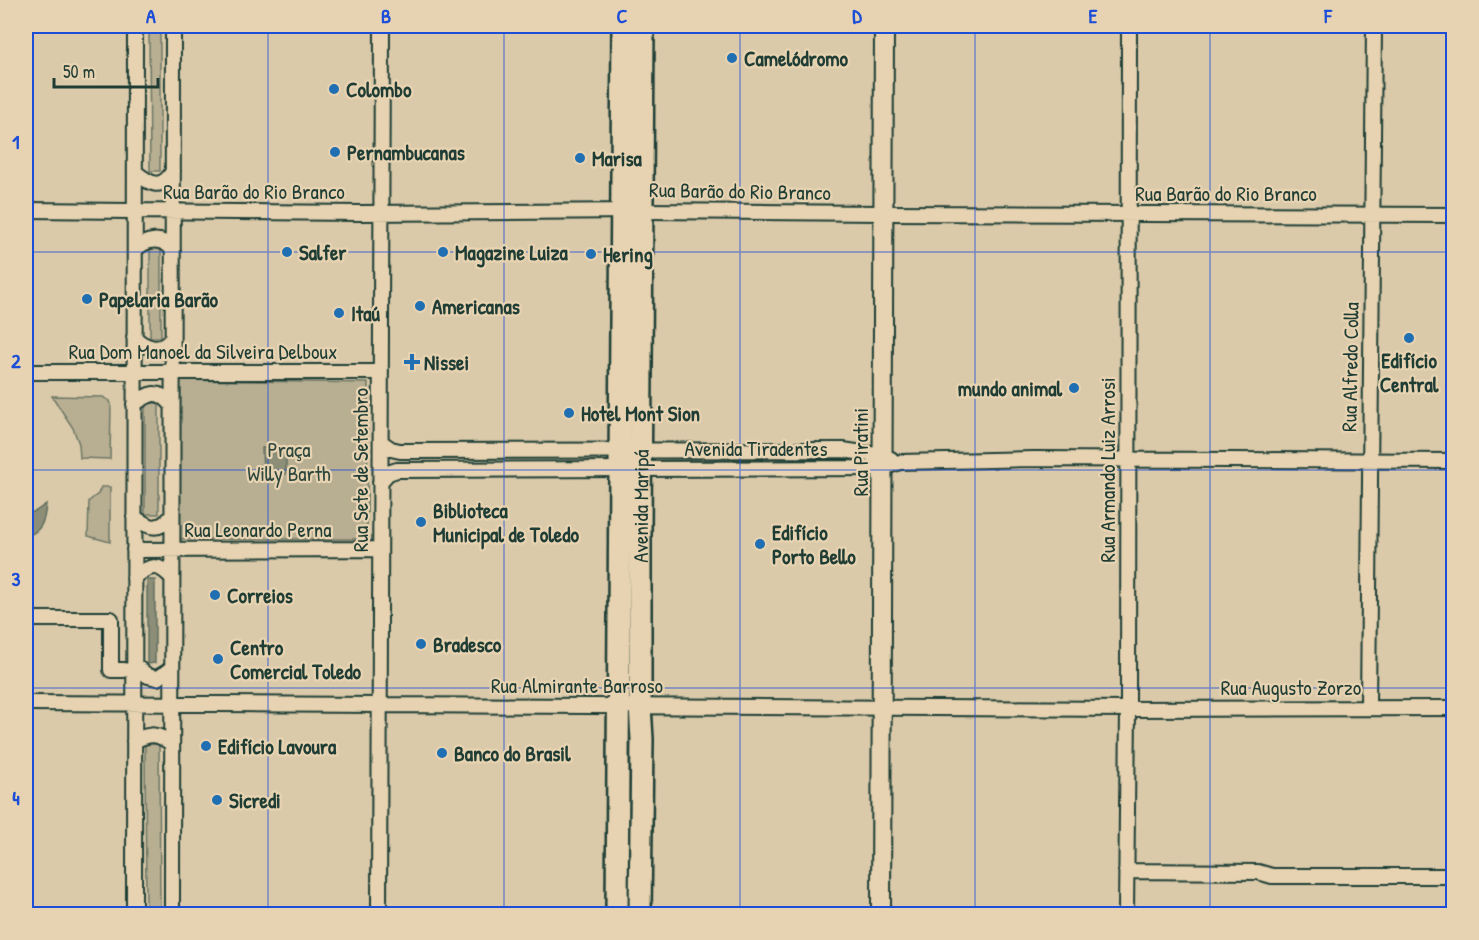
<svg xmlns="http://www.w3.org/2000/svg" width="1479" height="940" font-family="'Patrick Hand',sans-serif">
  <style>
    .green { fill: #b8af93; stroke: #6c7664; stroke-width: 1.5 }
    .water { fill: #8c8e78; stroke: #606e5d; stroke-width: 1.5 }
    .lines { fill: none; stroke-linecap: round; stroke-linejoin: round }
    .street-casing { stroke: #1f3d34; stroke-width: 18 }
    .secondary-casing { stroke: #1f3d34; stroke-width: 22 }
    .primary-casing { stroke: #1f3d34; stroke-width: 26 }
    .street { stroke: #e7d3b1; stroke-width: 14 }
    .secondary { stroke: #e7d3b1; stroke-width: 18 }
    .primary { stroke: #e7d3b1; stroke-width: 21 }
    .grid { fill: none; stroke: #1d4ed8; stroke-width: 1.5; stroke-opacity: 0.55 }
    .poi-dot { fill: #1f6fb2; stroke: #e7d3b1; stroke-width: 2 }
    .labels { text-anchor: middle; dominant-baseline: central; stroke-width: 4.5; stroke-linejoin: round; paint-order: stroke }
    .poi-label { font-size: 21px; font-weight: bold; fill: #1f3d34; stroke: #e7d3b1; text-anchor: start }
    .street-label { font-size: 21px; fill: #1f3d34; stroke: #e7d3b1 }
    .park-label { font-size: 21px; fill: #2e483e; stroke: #e7d3b1 }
    .neatline { fill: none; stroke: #1d4ed8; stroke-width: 2 }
    .grid-label { font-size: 20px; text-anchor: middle; font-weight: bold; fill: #1d4ed8 }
  </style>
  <rect width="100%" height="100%" fill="#dbcaaa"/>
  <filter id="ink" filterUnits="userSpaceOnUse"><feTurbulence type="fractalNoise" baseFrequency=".0167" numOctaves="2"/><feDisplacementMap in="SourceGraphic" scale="12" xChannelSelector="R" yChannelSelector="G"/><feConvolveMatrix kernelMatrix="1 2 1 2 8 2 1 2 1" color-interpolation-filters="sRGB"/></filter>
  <g filter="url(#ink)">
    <path class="green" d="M149,26H160V171H150Z
      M150,247H161V337H150Z
      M179,380L368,383L367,539H179Z
      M52,396L103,397L110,401L111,404L110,459L80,458L79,444L73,428Z
      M145,403H159V514H145Z
      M101,487H110V542L88,536L89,501L98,494Z
      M145,744H159L160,912H146Z"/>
    <path class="water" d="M262,448H286V474H263Z
      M46,504C45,519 42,532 26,536V514L36,511Z
      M147,580H155V663L147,664Z"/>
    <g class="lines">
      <g class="street-casing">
        <path id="street" d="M135,172C149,183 161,192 173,171
          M26,210L360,213L643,211L883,213L1454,215
          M135,250C146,239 162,236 173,250
          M134,337C146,349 162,353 172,338
          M26,372H381
          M134,404C150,393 158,388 172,405
          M381,442L391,449L400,451L843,450L883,456L891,459
          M380,482L388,473L397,470L883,468L900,462L1034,459L1454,461
          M134,517C149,528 159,532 172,516
          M134,550L380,549
          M134,578C149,565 158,562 172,578
          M26,619H111V670H124
          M134,665L148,676L157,678L167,672L172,667
          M26,703L1128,709L1454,708
          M1368,708L1374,26
          M134,741C151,733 157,733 172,744
          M1126,871L1258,872L1272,876H1454
          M134,914L135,26
          M172,914L173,26
          M379,914L382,26
          M1126,914L1128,709L1129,26"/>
      </g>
      <g class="secondary-casing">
        <path id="secondary" d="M881,914L884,26"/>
      </g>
      <g class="primary-casing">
        <g id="primary">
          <path d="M617,914L623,26"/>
          <path id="s1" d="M640,914L642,739L640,706V533L643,26"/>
        </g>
      </g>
      <use href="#street" class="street"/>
      <use href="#secondary" class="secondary"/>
      <use href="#primary" class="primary"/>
    </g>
  </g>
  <path class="grid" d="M268,26V914M504,26V914M740,26V914M975,26V914M1210,26V914M26,252H1454M26,470H1454M26,688H1454"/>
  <g class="poi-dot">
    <circle cx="732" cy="58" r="6"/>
    <circle cx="334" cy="89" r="6"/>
    <circle cx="335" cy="152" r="6"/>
    <circle cx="580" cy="158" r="6"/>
    <circle cx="287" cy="252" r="6"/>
    <circle cx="443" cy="252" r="6"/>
    <circle cx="591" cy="254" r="6"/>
    <circle cx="87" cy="299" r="6"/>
    <circle cx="420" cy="306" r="6"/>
    <circle cx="339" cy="313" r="6"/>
    <circle cx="1409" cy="338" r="6"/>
    <path d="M409 353h6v6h6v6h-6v6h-6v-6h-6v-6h6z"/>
    <circle cx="1074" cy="388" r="6"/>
    <circle cx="569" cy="413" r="6"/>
    <circle cx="421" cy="522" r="6"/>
    <circle cx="760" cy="544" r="6"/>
    <circle cx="215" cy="595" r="6"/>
    <circle cx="421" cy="644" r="6"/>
    <circle cx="218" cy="659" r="6"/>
    <circle cx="206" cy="746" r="6"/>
    <circle cx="442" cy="753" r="6"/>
    <circle cx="217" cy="800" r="6"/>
  </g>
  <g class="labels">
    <g class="poi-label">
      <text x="744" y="58">Camelódromo</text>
      <text x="346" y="89">Colombo</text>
      <text x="347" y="152">Pernambucanas</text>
      <text x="592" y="158">Marisa</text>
      <text x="299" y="252">Salfer</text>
      <text x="455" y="252">Magazine Luiza</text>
      <text x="603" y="254">Hering</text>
      <text x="99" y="299">Papelaria Barão</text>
      <text x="432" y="306">Americanas</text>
      <text x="351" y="313">Itaú</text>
      <text x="1409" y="360" text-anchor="middle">Edifício<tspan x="1409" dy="24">Central</tspan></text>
      <text x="424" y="362">Nissei</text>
      <text x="1062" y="388" text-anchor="end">mundo animal</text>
      <text x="581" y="413">Hotel Mont Sion</text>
      <text x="433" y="510">Biblioteca<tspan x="433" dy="24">Municipal de Toledo</tspan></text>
      <text x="772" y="532">Edifício<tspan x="772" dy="24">Porto Bello</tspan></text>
      <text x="227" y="595">Correios</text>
      <text x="433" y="644">Bradesco</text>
      <text x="230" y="647">Centro<tspan x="230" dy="24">Comercial Toledo</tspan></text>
      <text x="218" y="746">Edifício Lavoura</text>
      <text x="454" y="753">Banco do Brasil</text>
      <text x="229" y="800">Sicredi</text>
    </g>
    <g class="street-label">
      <text x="254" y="191">Rua Barão do Rio Branco</text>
      <text transform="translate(740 191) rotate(1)">Rua Barão do Rio Branco</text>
      <text x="1226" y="193">Rua Barão do Rio Branco</text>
      <text x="203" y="351">Rua Dom Manoel da Silveira Delboux</text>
      <text transform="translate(1350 367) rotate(-89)">Rua Alfredo Colla</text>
      <text x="756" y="448">Avenida Tiradentes</text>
      <text transform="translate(860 452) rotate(-90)">Rua Piratini</text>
      <text transform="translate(360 470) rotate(-90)">Rua Sete de Setembro</text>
      <text transform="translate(1107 470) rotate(-90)">Rua Armando Luiz Arrosi</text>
      <text stroke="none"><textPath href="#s1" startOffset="408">Avenida Maripá</textPath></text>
      <text x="258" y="529">Rua Leonardo Perna</text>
      <text x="577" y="685">Rua Almirante Barroso</text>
      <text x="1291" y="687">Rua Augusto Zorzo</text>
    </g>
    <g class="park-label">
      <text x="289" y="449">Praça<tspan x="289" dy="24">Willy Barth</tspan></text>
    </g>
  </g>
  <rect width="1479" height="940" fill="none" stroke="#e7d3b1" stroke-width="66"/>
  <path d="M54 78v9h104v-9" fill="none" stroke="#1f3d34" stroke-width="3"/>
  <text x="63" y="78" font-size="18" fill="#1f3d34" stroke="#e7d3b1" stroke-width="4.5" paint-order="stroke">50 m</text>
  <rect x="33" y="33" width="1413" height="874" class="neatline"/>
  <g class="grid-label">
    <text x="151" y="23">A</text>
    <text x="386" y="23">B</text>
    <text x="622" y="23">C</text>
    <text x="857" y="23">D</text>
    <text x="1093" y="23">E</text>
    <text x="1328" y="23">F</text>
    <text x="16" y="149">1</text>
    <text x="16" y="368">2</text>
    <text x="16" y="586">3</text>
    <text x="16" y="805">4</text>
  </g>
</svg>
